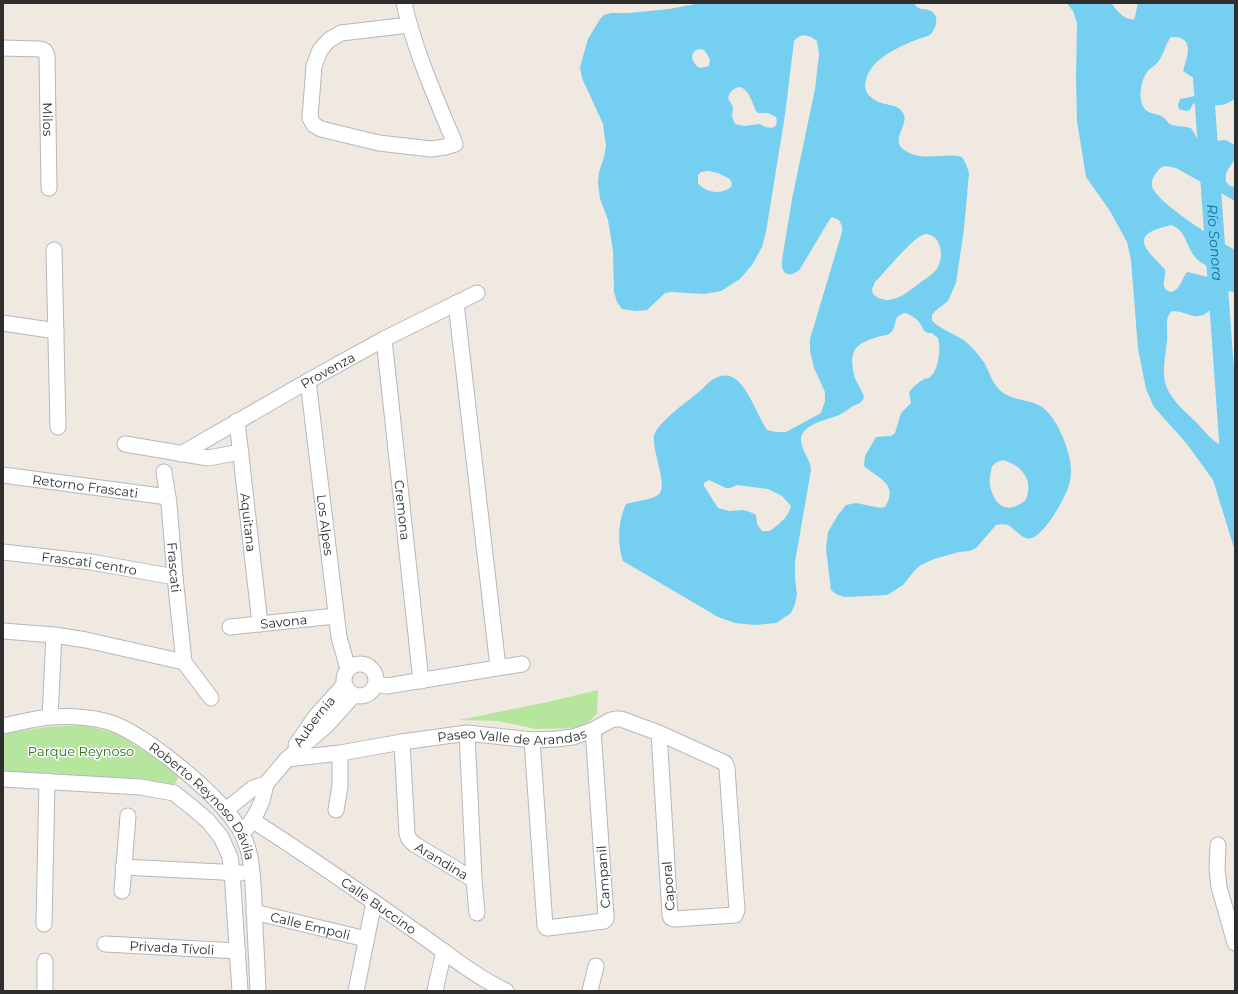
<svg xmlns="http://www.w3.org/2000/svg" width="1238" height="994" font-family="Montserrat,sans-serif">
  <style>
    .green { fill: #b6e59e }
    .water { fill: #75cff0; fill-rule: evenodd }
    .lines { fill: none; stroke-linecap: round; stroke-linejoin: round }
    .river { stroke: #75cff0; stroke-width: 20 }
    .minor-casing { stroke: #b4b7c1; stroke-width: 17 }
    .minor { stroke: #fff; stroke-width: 15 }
    .labels { text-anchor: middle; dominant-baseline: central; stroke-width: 3; stroke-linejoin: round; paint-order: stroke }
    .street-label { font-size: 13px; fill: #2e2e2e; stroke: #fff }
    .park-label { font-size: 13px; fill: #2c6e1b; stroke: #fff }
    .water-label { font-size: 14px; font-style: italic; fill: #0d6fa3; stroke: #fff }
  </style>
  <rect width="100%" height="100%" fill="#efe9e1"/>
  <path class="green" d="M598,690L597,714L582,728L536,729L499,721L459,720L543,703Z
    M84,725L118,734L180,774L173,787L3,775V734L45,727Z"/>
  <path class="water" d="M701,3H914C918,11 924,8 931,11C940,16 936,29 930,35C909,42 871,56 866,80C863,89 867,95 875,100C883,106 900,103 904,115C908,125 891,140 903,149C920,163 943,152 962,157L966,164L969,173L964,229L956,283L948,301L935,311L932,315V320C936,327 957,335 965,341C973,348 979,355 985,364C990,374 993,385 1002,392C1013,401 1030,399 1042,407C1057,417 1072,454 1071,472C1071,482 1067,492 1062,501C1057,511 1043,534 1032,538C1023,541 1015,529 1008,525C1004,524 1000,524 996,525L976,548L970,551L959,552L934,559L921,565L915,570L903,585L887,595L844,597L836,594L831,590L826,549L828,532L838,515L846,505L856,503L881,508L885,507C899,484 879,479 864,466L865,456L876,437L891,436L895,433L901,413L911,403L909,392C913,387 919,382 924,379C926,378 928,379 930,377C939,370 941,348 938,338L932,333H927C923,330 923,329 921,325C918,319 910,314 904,313L897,317C895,321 895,328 892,331C890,335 885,335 881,336C857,343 848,348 854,375C856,383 862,389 864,397C862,403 858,404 853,406C848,409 844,413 839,415C828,420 804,423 801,438C800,450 811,459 811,470L795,562V578L797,594L795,604L791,613L776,623L755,625L735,623L718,617L623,561C617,544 618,520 626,504C635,501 655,500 660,493C667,483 652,451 654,436C657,422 690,400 701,390C705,387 708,382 712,380C718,376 725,374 732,377C747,383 758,417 767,430L776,432H786L821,413L825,401V392L814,368L810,351V339L842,232V226L839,220L832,217L830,219L800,269C796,273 787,278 783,270C782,268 782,263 782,260L792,199L815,89L819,54L817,41C809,35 802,32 794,41L785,115L766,232L762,247L752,265L740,279L721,291L704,294L672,292L665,293L647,310L636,311L622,309L617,302L614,292L613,251L608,220L600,199L598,183L599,172L604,157L606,146L603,124L582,78L580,67L588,39L600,19L604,15L611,13H629L669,9ZM699,49L704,50L710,59L709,66L701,68L698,67C691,61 689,52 699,49ZM739,87C749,88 752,103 756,111L758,113H768L776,117C780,130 768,130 760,124L744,126L735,124L732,117L733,107L728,98C730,92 732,89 739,87ZM708,171L718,173L730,179L732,184L731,187C721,195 706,193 698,183V175L701,172ZM925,234C942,234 945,259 936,270C932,275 926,278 921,282C908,292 889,309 873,294L872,289L875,282C885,272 913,237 925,234ZM1003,460C1019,464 1033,478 1027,496C1026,501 1022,503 1018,505C1009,510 1001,508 995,499C988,486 989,480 992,466L997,462ZM709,480L726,488H730L737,485L768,489L782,496L791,506C788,518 779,524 770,531H762L757,524L756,515L750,512L743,510L729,511L718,508L704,486V483Z
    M1067,3H1111C1117,10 1124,21 1134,19L1135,17L1138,3H1235V99C1219,109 1213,105 1196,102L1192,105L1190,110L1186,111L1179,109L1178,105L1180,99C1189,97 1200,97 1203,86L1201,83L1183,71C1187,58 1196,35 1171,37C1165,45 1164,54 1158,62C1155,66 1150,68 1147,72C1140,82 1136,106 1149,112C1153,114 1159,114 1163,117C1167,120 1168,124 1172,125C1178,127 1185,126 1191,128L1197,138L1201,142L1226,140L1235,145C1235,149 1236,154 1235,158C1231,168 1224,170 1226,182L1230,186L1235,187V201L1176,168C1168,166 1162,164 1157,172C1154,175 1151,182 1152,186C1156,203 1219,241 1235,250V292L1227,291C1217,299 1209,319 1194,316C1186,314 1180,311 1172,311C1164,318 1168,330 1167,340C1166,353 1162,369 1165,382C1169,399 1186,412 1197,423C1202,428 1206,434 1212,439C1220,445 1228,451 1235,459V551L1213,480L1187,444L1154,407L1146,389L1138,349L1131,260L1127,242L1110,211L1086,177L1077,121L1076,79L1077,23L1073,11ZM1171,225C1186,230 1186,246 1195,257C1199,263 1207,264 1211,271L1210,276L1207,277L1188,272L1186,273C1183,278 1177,296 1168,291C1166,290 1165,289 1164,286C1163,281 1166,276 1165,270C1159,261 1133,243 1149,233C1155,229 1164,227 1171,225Z"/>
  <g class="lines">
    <path class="river" id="s1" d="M1203,78L1232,482L1235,492"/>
    <g class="minor-casing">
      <g id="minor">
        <path d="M404,3C415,52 436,98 455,144L445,147L431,149L379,143L321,129L314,125L310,118L314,66L320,50L329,40L341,33L409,25"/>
        <path id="s2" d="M3,48L40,49L45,51L47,56L49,188"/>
        <path d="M54,250L58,427"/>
        <path d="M456,303L498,667"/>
        <path d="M3,323L56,331"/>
        <path id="s3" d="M384,339L421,681"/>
        <path id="s4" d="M308,381L339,637L348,669"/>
        <path id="s5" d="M237,421L260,624"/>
        <path d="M125,444L208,458L241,452"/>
        <path id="s6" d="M181,454L308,381L384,339L477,293"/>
        <path id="s7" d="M164,472L169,504L175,577L184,662L211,698"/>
        <path id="s8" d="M3,475L168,497"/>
        <path id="s9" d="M3,552L91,562L175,577"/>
        <path id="s10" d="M230,627L336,616"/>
        <path d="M3,631L54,635L86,640L184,662"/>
        <circle cx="360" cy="680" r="16"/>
        <path d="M376,684L387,686L522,664"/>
        <path d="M50,717L54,635"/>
        <path id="s11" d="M3,726C19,723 35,718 51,717C68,716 87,717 105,721C141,730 213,791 235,822C241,830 245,840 248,849C253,866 253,886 254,903C255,933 257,962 258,991"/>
        <path d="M532,740L545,926L547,928L604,921L606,919V916L593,730"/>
        <path id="s12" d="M402,742L407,834L409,839L414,844L474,880L467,733"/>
        <path id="s13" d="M296,745L316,716L344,685"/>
        <path id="s14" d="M287,759L340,753L402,742L467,733L532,740L556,739L573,737L593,730L611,720L616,719H621L659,733L725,763L727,768L737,910L735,915L674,919L671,918L670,915L659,733"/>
        <path d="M3,779L140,787L174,793L193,808L208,821L221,837L230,857L232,872L240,991"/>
        <path d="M226,810L253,788L266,784"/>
        <path d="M336,810L340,786V753"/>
        <path id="s15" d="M252,820C308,856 363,894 418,933C447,953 474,976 506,991"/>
        <path d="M247,828L257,812L262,801L266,784L287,759L326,726L354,695"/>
        <path d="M1218,845L1217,869L1219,887L1235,943"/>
        <path d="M123,867L241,873"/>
        <path d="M474,880L477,913"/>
        <path d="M122,891L128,816"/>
        <path id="s16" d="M254,912L366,939"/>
        <path d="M44,924L47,781"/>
        <path id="s17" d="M105,944L238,951"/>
        <path d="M45,991V961"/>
        <path d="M356,991L374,902"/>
        <path d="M435,991L444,951"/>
        <path d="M590,991L596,966"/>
      </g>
    </g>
    <use href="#minor" class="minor"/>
  </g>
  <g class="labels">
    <g class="street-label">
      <text stroke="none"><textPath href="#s2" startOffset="111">Milos</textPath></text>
      <text stroke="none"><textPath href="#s6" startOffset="169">Provenza</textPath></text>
      <text stroke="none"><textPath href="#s8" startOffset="83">Retorno Frascati</textPath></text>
      <text stroke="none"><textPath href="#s3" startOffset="172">Cremona</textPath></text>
      <text stroke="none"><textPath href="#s5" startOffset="102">Aquitana</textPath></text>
      <text stroke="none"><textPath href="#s4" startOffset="145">Los Alpes</textPath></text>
      <text stroke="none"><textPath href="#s9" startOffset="87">Frascati centro</textPath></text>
      <text stroke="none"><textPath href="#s7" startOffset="96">Frascati</textPath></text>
      <text stroke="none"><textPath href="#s10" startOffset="54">Savona</textPath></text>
      <text stroke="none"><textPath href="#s13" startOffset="30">Aubernia</textPath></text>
      <text stroke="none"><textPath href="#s14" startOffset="227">Paseo Valle de Arandas</textPath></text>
      <text stroke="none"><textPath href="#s11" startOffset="233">Roberto Reynoso Dávila</textPath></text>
      <text stroke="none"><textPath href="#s12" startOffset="137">Arandina</textPath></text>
      <text transform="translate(603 877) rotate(-94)">Campanil</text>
      <text transform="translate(668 886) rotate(-94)">Caporal</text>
      <text stroke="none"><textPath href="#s15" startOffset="153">Calle Buccino</textPath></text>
      <text stroke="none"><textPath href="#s16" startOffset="58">Calle Empoli</textPath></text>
      <text stroke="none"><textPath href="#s17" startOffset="67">Privada Tívoli</textPath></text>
    </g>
    <g class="park-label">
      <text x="81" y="751">Parque Reynoso</text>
    </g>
    <g class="water-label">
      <text stroke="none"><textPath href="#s1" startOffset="165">Río Sonora</textPath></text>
    </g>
  </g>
  <rect width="1238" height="994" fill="none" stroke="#2e2e2e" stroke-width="8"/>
</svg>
